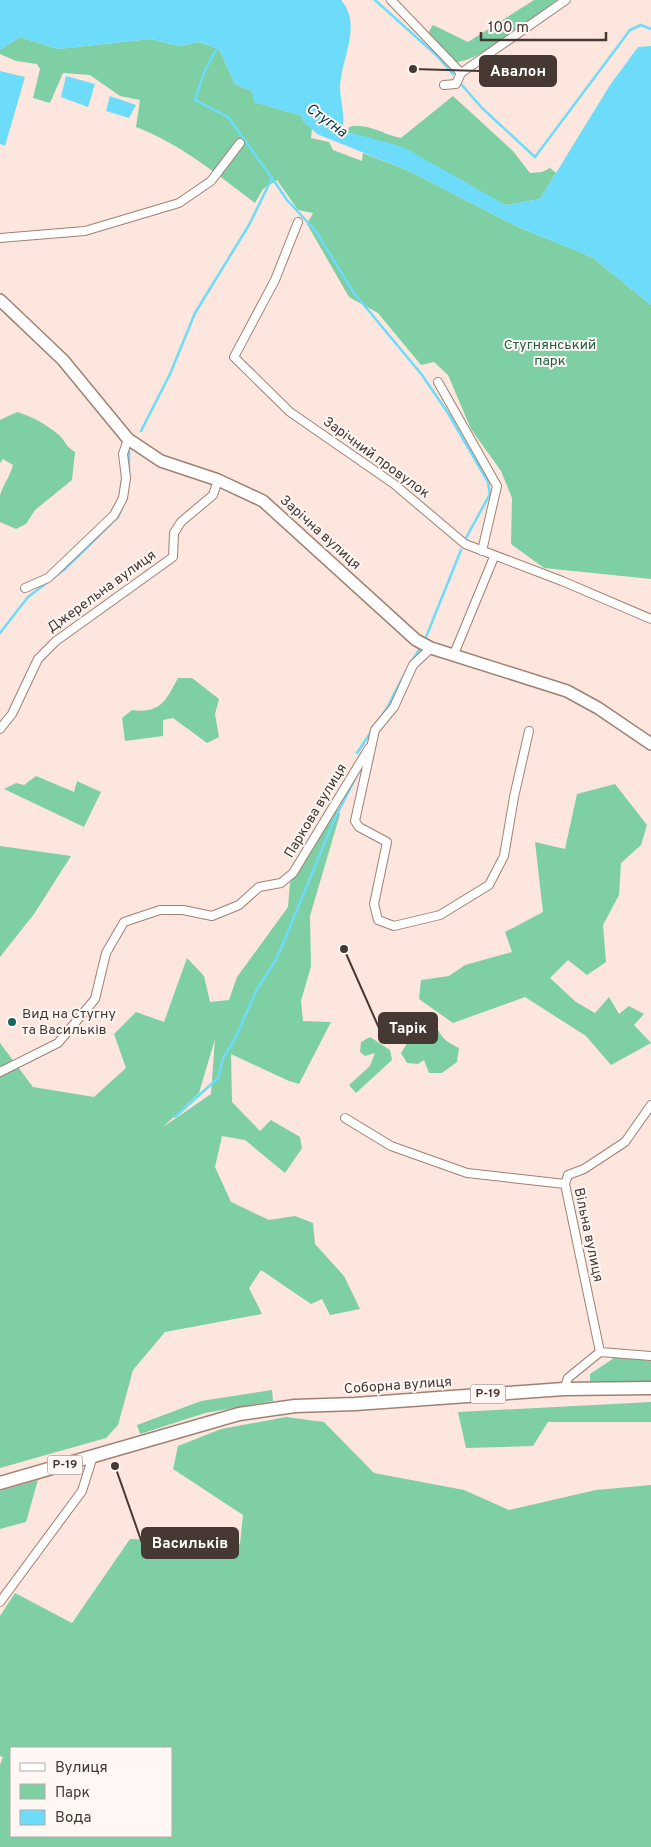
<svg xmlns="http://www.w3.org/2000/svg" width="651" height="1847" font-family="Overpass,sans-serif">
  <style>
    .green { fill: #7ecfa3; fill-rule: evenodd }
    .water { fill: #6cdcfa }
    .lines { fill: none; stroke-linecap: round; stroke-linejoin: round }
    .stream { stroke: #6cdcfa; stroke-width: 2.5 }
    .street-casing { stroke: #a18072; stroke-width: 10 }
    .secondary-casing { stroke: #a18072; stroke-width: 14 }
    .primary-casing { stroke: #a18072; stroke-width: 15 }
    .street { stroke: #fff; stroke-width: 8 }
    .secondary { stroke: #fff; stroke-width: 11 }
    .primary { stroke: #fff; stroke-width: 12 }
    .poi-dot { fill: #19655e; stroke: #fef7f4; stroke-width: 2 }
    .labels { text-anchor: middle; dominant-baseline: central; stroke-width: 4; stroke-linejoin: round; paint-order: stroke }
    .shield { fill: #fef7f4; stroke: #7d716c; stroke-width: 1 }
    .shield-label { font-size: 12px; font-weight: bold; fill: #463832 }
    .park-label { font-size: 14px; fill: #206142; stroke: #fef7f4 }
    .street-label { font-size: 14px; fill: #463832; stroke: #fef7f4 }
    .poi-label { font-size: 14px; fill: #463832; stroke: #fef7f4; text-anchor: start }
    .water-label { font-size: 15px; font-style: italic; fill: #003743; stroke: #fef7f4 }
    .leader { fill: none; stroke: #463832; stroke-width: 2 }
    .callout-dot { fill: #463832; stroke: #fef7f4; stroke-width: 2 }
    .callout { fill: #463832; stroke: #463832; stroke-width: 2 }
    .callout-label { font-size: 15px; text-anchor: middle; font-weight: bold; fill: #fff }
  </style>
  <rect width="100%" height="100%" fill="#fce6dd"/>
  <path class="green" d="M534,0H557C536,15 479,63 454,62L428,33L433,25L468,42Z
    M20,37L58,49L150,39L179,46L199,42L219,49L235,84L252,91L255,102L302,116L303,121L312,129L311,138L329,142L333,150L362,161L363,153L409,171L518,227L592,257L651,305V579L544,568L511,544L512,498L501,471L471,429L448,375L434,362L421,365L378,313L349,297L307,224L313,213L298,210L277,180L263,189L255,203C217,174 180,144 136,127L140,100L120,96L90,75L63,73L50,103L33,98L40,69L37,64L16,61L0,54V50Z
    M453,96L513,151L530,173L542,172L550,168L556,173L540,199L506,205L348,132L349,127C366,122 384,135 401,138Z
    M17,412C32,416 47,425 59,435C66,441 64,445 75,452L72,480L35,510L26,524L16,529L0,522C0,514 0,504 0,496C2,486 10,477 13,465L3,459L0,463V420Z
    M178,678H192L219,699L215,714L219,737L207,743L173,718L163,720V736L125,741L122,718L132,710C161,714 166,700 178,678Z
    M36,776L74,792L77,781L101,792L84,827L4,789L16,783L24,785Z
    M615,784L647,825L641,845L621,863L619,895L603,925L606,962L587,975L568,960L550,978L576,1002L595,1013L609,997L619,1014L629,1006L644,1014L634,1025L651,1043L611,1065L586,1036L525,997L453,1023L419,999L421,980L449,976L465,965L512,952L505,932L543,912L535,842L565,849L577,794Z
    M335,807L340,814L310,916L311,966L301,1001L303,1021L331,1022L299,1084L289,1081L231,1054L232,1102L260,1131L271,1120L300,1137L302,1148L285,1173L245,1140L222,1136L215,1167L231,1202L269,1220L295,1216L313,1223L315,1244L344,1276L360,1309L330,1315L322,1299L311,1304L261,1270L249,1288L262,1314L165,1332L133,1370L118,1425L106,1438L0,1468V1043L33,1087L94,1097L126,1068L114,1034L136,1012L164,1022L187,958L204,976L210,1002L229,1000L237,977L288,907L290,883ZM215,1039L211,1094L163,1127L199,1093Z
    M0,846L71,856L34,914L0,957Z
    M424,1018L436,1024C440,1037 446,1042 459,1048L457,1062L442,1073H429L424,1060L418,1064L407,1063L401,1053L410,1039L402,1021L414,1019L418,1024Z
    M370,1037L390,1050L392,1060L356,1093L349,1085L370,1066L375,1053L365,1056L360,1052L361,1042Z
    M617,1356L651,1361V1383L590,1381V1374Z
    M272,1390L273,1401L205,1413L140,1434L137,1425L201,1401Z
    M651,1402V1422H548L533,1446L466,1448L458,1412Z
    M286,1417L324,1422L374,1473L464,1490L509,1510L596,1490L651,1485V1847H0V1765L3,1757L0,1756V1616L15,1593L72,1623L130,1539L240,1544L243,1515L173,1469L178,1446L221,1429ZM11,1748H171V1836H11Z
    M38,1480L26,1522L0,1529V1491Z"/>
  <path class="water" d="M0,0H341C363,25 341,58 340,87C340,101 346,117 342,130L403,147L506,205L540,199L610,85L638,47L651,46V305L592,257L518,227L409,171L317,134L303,121L302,116L254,102L252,91L235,84L219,49L199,42L179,46L150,39L58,49L20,37L0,50Z
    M0,71L25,77L5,146L0,144Z
    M66,76L95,84L88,107L61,97Z
    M110,96L136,105L129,118L106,111Z"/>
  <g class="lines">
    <path class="stream" d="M375,0L436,55L453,74
      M462,85L482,108L535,157L630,30L641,25L651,29
      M272,178L287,200L315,230L354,293L422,375L448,413L488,482L490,494L466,538
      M141,431L170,374L195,313L249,225L272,178L228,117L195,100L205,70L218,47
      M129,474V447
      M0,633L28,597L65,569L118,517L125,501
      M426,637L461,550
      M410,664L419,650
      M357,753L387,708L406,671
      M175,1117L218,1078L223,1058L235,1039L256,991L277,958L335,818L355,779"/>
    <g class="street-casing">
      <path id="street" d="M391,0L461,73
        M444,85L456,84L461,73L566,0
        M298,222L275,280L234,357L290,412L394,484L465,544L562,581L651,619
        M0,238L85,231L179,203L211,181L240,143
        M438,382L497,486L482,551
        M25,588L48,578L114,515L123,498L126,478L123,454L128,439
        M431,648L413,665L394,707L375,730L355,821L359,827L387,842L374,904L378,920L394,926L440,915L489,885L504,856L514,797L529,731
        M454,654L494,557
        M0,729L12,714L38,659L56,641L173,557L174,533L181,522L213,495L218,480
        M0,1072L58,1043L95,999L106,953L124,922L160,910H183L212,916L239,905L259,887L281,883L293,873L369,748
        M345,1118L391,1146L467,1173L565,1184
        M600,1352L565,1184L568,1175L584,1169L625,1142L651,1105
        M564,1389L568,1378L600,1352L651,1356
        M0,1602L82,1491L93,1456"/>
    </g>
    <g class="secondary-casing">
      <path id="secondary" d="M0,300L63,360L128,439L161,461L218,480L263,501L416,640L431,648L567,691L598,708L651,744"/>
    </g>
    <g class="primary-casing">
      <path id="primary" d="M0,1483L239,1414L295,1406L355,1404L564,1389L651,1388"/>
    </g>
    <use href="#street" class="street"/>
    <use href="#secondary" class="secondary"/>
    <use href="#primary" class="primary"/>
  </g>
  <circle class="poi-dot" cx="12" cy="1022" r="5"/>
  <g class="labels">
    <g class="shield">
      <rect x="470.5" y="1384.5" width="35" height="19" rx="4"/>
      <rect x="47.5" y="1455.5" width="35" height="19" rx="4"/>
    </g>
    <g class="shield-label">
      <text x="488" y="1394">Р-19</text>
      <text x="65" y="1465">Р-19</text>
    </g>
    <g class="park-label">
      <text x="550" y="345">Стугнянський<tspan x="550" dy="16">парк</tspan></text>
    </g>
    <g class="street-label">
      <text transform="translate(376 458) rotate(36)">Зарічний провулок</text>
      <text transform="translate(320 533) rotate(42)">Зарічна вулиця</text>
      <text transform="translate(102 592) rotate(-36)">Джерельна вулиця</text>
      <text transform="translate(316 811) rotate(-59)">Паркова вулиця</text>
      <text transform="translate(588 1235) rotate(78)">Вільна вулиця</text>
      <text transform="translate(398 1386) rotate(-4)">Соборна вулиця</text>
    </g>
    <g class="poi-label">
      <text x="22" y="1014">Вид на Стугну<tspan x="22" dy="16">та Васильків</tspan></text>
    </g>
    <g class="water-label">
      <text transform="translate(326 121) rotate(36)">Стугна</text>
    </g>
  </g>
  <path class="leader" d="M413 69L480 71M344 949L379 1028M115 1466L142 1543"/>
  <g class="callout-dot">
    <circle cx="413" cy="69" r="5"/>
    <circle cx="344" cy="949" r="5"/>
    <circle cx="115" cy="1466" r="5"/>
  </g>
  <g class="callout">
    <rect x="480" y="56" width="76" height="30" rx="5"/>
    <rect x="379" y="1013" width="58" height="30" rx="5"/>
    <rect x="142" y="1528" width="96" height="30" rx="5"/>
  </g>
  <g class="callout-label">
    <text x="518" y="76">Авалон</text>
    <text x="408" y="1033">Тарік</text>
    <text x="190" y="1548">Васильків</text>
  </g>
  <rect x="10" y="1747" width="162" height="90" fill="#fef7f4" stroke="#b4aba6"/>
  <rect x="20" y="1763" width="25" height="8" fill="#ffffff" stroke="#b4aba6"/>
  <text x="55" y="1772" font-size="15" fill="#463832">Вулиця</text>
  <rect x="20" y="1784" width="25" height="15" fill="#7ecfa3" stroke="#b4aba6"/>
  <text x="55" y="1797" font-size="15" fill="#463832">Парк</text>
  <rect x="20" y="1810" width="25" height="15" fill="#6cdcfa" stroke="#b4aba6"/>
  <text x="55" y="1822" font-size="15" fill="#463832">Вода</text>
  <path d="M481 32v8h125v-8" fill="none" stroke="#463832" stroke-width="2.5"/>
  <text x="488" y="32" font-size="15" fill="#463832" stroke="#fef7f4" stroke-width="4" paint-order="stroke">100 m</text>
</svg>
